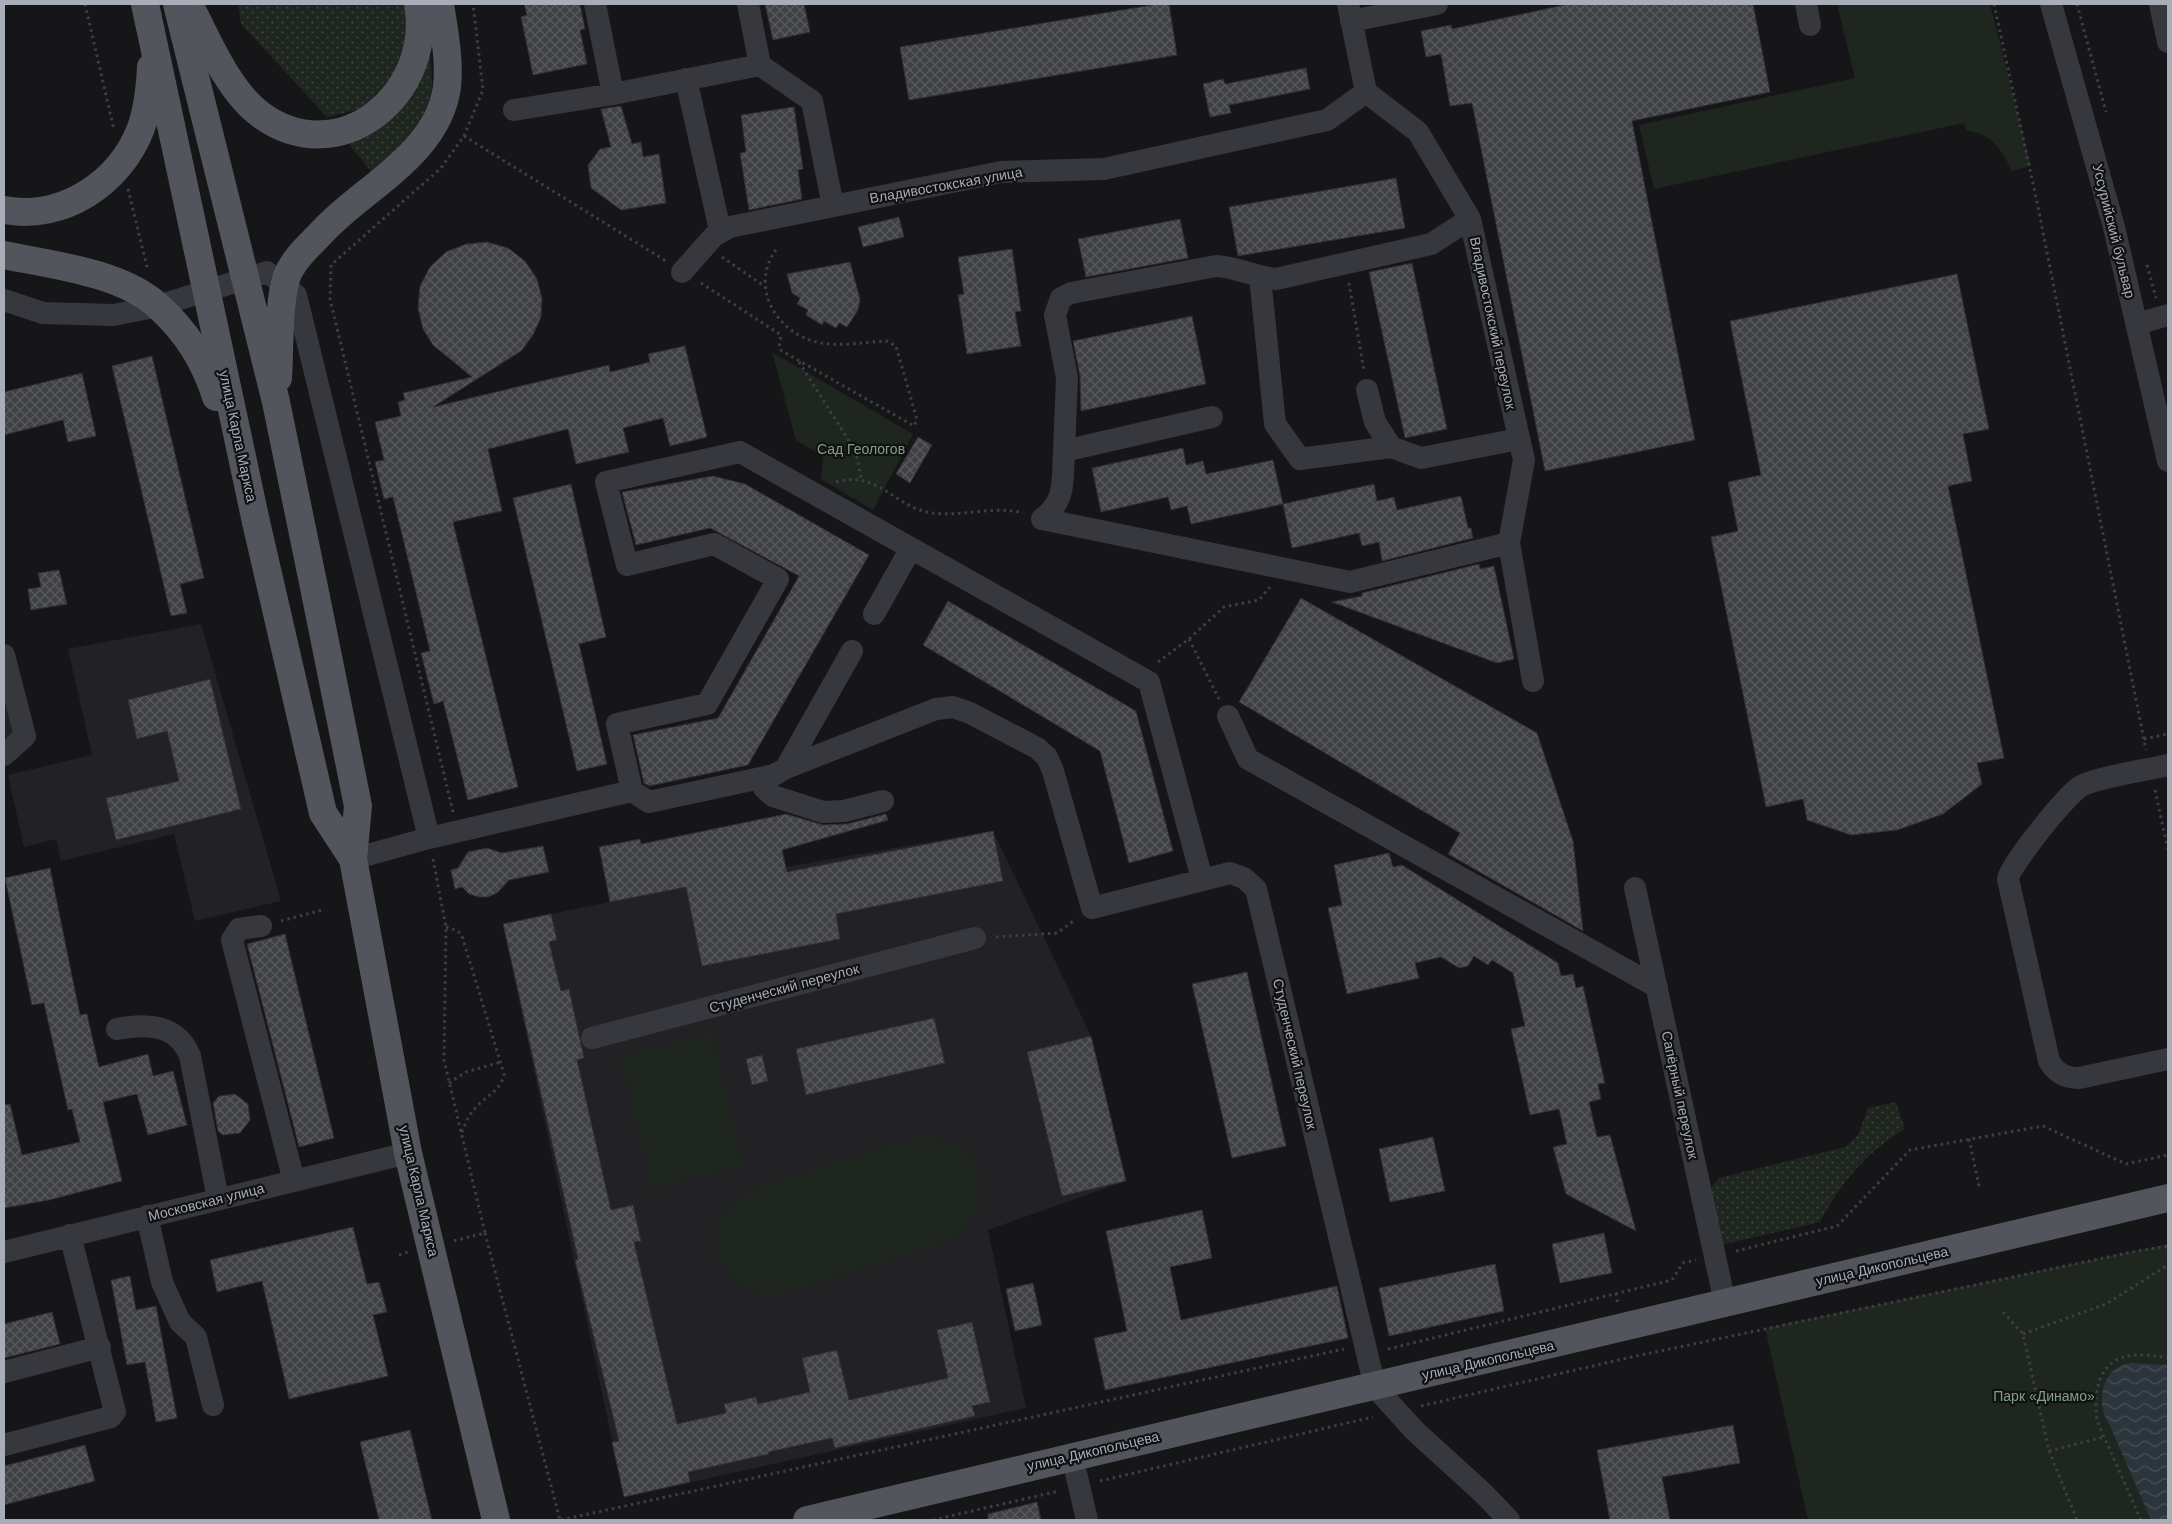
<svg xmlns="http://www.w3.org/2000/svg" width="2172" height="1524" font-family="Arial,sans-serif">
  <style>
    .built { fill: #222225 }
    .grass { fill: url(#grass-dots) }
    .green { fill: #1e261f }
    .water { fill: url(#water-waves) }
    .building { fill: url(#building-cross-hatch); stroke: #303034 }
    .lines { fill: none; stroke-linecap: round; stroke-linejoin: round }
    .path { stroke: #3d3f44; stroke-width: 3; stroke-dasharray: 2.5 4; stroke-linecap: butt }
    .minor { stroke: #37383d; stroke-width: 22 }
    .major { stroke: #53555c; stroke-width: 28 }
    .major-bridge { stroke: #53555c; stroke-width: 28 }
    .labels { text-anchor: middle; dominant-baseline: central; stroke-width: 4.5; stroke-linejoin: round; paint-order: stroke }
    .street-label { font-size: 14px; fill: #a8adb8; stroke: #111113 }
    .park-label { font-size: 14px; fill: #7fa381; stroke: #111113 }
  </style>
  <defs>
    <pattern id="grass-dots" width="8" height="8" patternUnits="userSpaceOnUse" patternTransform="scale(1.25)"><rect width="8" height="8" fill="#1e261f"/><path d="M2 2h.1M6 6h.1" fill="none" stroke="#3c433d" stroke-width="1.8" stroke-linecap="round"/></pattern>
    <pattern id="water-waves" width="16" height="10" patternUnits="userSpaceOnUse" patternTransform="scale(1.25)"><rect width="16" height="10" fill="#2c353c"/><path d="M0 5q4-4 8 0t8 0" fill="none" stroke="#485056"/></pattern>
    <pattern id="building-cross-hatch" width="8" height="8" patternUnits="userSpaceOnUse" patternTransform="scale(1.25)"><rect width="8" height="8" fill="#404145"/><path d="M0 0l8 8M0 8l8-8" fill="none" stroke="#595a5e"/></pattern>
  </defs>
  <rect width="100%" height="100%" fill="#161618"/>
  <path class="built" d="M201,624L281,901L195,921L174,834L61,861L56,839L24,847L8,775L92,755L68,649Z
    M4,670L23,744L4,749Z
    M993,831L1091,1036L1126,1181L988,1230L1026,1408L624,1497L503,924L745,874Z"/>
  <path class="grass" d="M238,4H407L406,54L380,95L357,110L327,117L241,24Z
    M429,46C430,59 433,75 432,89C429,125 397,151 373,174L348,143L367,134Z
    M1896,1102L1905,1129C1866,1152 1841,1183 1820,1222L1720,1245L1711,1188L1719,1178L1846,1147L1858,1135L1868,1108Z"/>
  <path class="green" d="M1837,4H1990L2031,166L2011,171C2005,152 1989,131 1966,131L1964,123L1654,189L1639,125L1855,78Z
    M772,352L913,434L873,510L821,479L823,456L796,440Z
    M712,1034L743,1166L652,1188L621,1056Z
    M932,1137C938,1139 945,1140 951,1143C987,1158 987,1206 963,1231C958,1236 949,1239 943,1243L787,1292C780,1293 771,1295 764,1294C729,1288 705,1249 723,1215C730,1202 742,1195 755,1189L911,1139Z
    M2168,1244V1520H1808L1765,1328Z"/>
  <path class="water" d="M2130,1363L2168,1365V1520H2151L2110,1426C2095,1405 2100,1368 2130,1363Z"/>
  <path class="building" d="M524,4H580L585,29L580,30L587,64L533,75L521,17L527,15Z
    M765,4H804L810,32L773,40Z
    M1158,4H1169L1177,55L909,100L900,47Z
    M1569,4H1753L1770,92L1632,121L1695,440L1545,471L1472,103L1450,106L1441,54L1426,57L1421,31L1451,25L1452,29Z
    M1306,68L1310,89L1229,105L1231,113L1210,117L1203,84L1223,79L1225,84Z
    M621,106L632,144L641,142L643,157L659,154L666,203L621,210L591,188L588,165L600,149L611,147L601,109Z
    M794,107L803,169L798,170L802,199L749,210L740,153L746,152L741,115Z
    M1396,178L1405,228L1238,256L1229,207Z
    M899,217L904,237L863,247L858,227Z
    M1180,219L1188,258L1086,277L1078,239Z
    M487,242L508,248L525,261L537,279L542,298L541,317L533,335L521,351L433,407L609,365L610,372L650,362L648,354L685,346L707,437L670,446L663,418L623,428L629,452L576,464L568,429L488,449L502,511L453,522L518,787L468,800L443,701L434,704L421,653L430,651L393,497L384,499L375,462L384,460L375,422L401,416L398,402L405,400L403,393L472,377L433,345L423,329L418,308L420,286L430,267L446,252L466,244Z
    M1012,249L1021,311L1015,312L1021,346L967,354L958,295L964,294L958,257Z
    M850,262L860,299L858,310L847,327L839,323L836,328L824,321L822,325L806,315L808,310L797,304L800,298L792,293L787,274Z
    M1412,263L1447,429L1405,438L1369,272Z
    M1957,274L1989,429L1963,434L1972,481L1948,486L2004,758L1977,763L1982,784L1943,814L1897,830L1851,835L1807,820L1803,799L1766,807L1711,537L1738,531L1728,482L1761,475L1730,321Z
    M1192,316L1206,384L1081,411L1080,376L1073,341Z
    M152,356L204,578L180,584L187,613L171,616L112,366Z
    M82,373L96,436L68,442L63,420L4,435V392Z
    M918,437L932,445L910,483L896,474Z
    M1183,448L1186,465L1203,461L1206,474L1273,460L1283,504L1191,524L1187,506L1171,510L1168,497L1101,512L1092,468Z
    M713,476L745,484L869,555L748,765L649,786L644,783L633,735L718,718L799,576L710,528L636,545L622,492Z
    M571,484L606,637L579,644L607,764L577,771L513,498Z
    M1374,484L1377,501L1394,497L1397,510L1461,496L1468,528H1471L1473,538L1382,561L1379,542L1362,546L1359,533L1292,548L1283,504Z
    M1479,564L1480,569L1494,566L1514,659L1497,663L1332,602L1362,596V593Z
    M59,570L67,604L31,610L28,589L41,587L38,573Z
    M1301,598L1537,733L1573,841L1583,931L1448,854L1460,833L1239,702Z
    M948,601L1136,711L1173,851L1129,863L1100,751L923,645Z
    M210,679L241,809L116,840L106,798L179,781L167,731L137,739L128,700Z
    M786,814L823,825L847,824L886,814L888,820L782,850L787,872L993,831L1003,881L836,914L840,939L702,966L686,887L610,902L599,847L640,839L641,844Z
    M543,846L549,872L509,880L497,893L488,897H479L469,894L462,887L455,889L451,870L458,868L468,852L487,848L502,853Z
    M1389,853L1393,867L1402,865L1558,963L1561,976L1573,974L1576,988L1583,986L1605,1083L1598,1084L1601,1099L1589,1102L1597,1137L1610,1135L1636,1231L1566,1194L1553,1147L1567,1144L1559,1109L1530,1115L1511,1029L1525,1026L1513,973L1492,960L1488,965L1474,956L1468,966L1459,968L1441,957L1415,963L1419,978L1347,994L1328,908L1342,905L1334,865Z
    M50,868L80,1015L87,1014L99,1067L148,1054L153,1076L173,1071L187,1125L148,1135L137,1094L103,1102L122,1181L49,1200L4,1208V1105L10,1104L22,1155L80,1142L72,1109L68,1110L44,1003L32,1005L5,878Z
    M551,914L557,940L549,942L561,991L569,989L584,1058L577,1060L611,1210L633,1205L641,1241L634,1242L677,1424L726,1413L724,1404L756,1397L758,1404L810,1392L802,1358L837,1350L849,1400L948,1378L937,1330L972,1322L990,1402L972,1406L975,1416L835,1448L832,1438L768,1452L769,1454L688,1472L690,1482L624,1497L612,1442L619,1441L575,1260L578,1259L503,924Z
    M285,934L334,1138L299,1147L247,944Z
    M1247,972L1286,1146L1232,1158L1192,984Z
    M934,1018L945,1063L806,1095L796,1049Z
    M1091,1036L1126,1181L1062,1196L1027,1052Z
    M762,1055L768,1081L752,1085L746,1059Z
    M235,1094L248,1104L250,1120L240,1133L223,1135L218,1131L213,1103L219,1096Z
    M1433,1137L1445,1191L1390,1202L1379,1149Z
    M1202,1210L1212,1258L1170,1267L1181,1320L1337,1286L1348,1338L1105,1390L1094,1338L1127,1331L1106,1231Z
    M353,1227L367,1284L379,1282L387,1312L373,1315L388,1376L289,1399L262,1281L217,1292L210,1260Z
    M1604,1233L1612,1273L1560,1283L1552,1244Z
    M1495,1264L1504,1311L1389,1336L1379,1288Z
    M130,1276L136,1310L156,1306L177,1418L156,1422L145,1362L127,1365L111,1280Z
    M1033,1283L1042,1325L1015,1331L1006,1289Z
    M52,1312L60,1344L4,1358V1324Z
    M1733,1425L1740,1463L1662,1477L1670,1520H1610L1597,1450Z
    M410,1430L432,1520H379L360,1442Z
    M85,1445L95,1481L4,1505V1466Z
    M1037,1502L1041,1520H988V1514Z"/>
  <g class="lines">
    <path class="path" d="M85,4L114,130
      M1994,4L2037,202L2146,750
      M2077,4L2106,112
      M464,136L666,261
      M128,189L148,271
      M722,257L764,286
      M2147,265L2156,298
      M701,283L781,335L779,348L782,351L914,426L917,420L896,346L886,341C864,342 835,348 813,341C773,329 749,283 778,247
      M1349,283L1364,371
      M799,362L856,452L861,478
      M836,482C873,471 889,499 920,510C951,521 991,504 1023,513
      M1189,639L1219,699
      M1158,662L1189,639L1224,607L1259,600L1270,587
      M2144,739L2168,734
      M2155,790L2168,850
      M453,812L330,299L331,265L441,168L464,136L483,90L473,4
      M433,859L446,927L444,1060L485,1233L453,1241
      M281,921L322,910
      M446,927L458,931L462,936L504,1074C501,1090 488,1095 477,1106C469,1114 465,1124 461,1134
      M996,937L1057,933L1076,919
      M449,1083L466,1072L501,1062
      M1969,1139L1979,1186
      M485,1233L560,1520
      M1736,1251L1837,1226L1910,1150L2043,1126L2126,1164L2168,1155
      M399,1255L408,1252
      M1616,1293L1618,1305
      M2003,1312L2023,1334L2049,1451L2077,1520
      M2023,1334L2106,1304L2168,1265
      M1388,1349L1672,1280L1683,1263L1696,1260
      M1421,1406L1627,1358L2132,1252L2168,1246
      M2049,1451L2104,1437
      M1100,1481L1373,1417
      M561,1520L1344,1349
      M933,1520L1059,1491
      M2141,1520L2097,1421C2091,1365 2114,1347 2168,1358"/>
    <path class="minor" d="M595,4L613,94L760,65
      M748,4L760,65L812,101L833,206
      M1348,4L1366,92L1418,132L1470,219L1524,460L1509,543L1533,681
      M1806,4L1810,25
      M2051,4L2114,227L2168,461
      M2160,4L2168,42
      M1351,21L1437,4
      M686,79L720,230
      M514,110L613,94
      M682,272L714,236L730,227L1001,172L1104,169L1327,120L1366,92
      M1260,277L1275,424L1300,459L1391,447
      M4,300L43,313L114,315L158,306L267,272L296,295L429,838
      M2137,324L2168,315
      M1367,390L1375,422L1391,447L1421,458L1519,439
      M1064,451L1067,378L1055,315L1061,298L1071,293L1216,266C1237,267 1255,277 1276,279L1431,244L1470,219
      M1042,519L1350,582L1509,543
      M1042,519C1067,500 1062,480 1064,451L1212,417
      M874,614L911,548
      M4,655L25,736L4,755
      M1228,716L1248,759L1657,987
      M2168,765C2147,770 2098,777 2081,786C2068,793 2009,866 2008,879L2049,1061C2056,1073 2065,1078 2079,1078L2168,1059
      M786,768L936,709L953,707L970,713L1037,748L1047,757L1053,771L1092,908L1230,873L1244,878L1256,889L1375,1387L1415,1431L1483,1493L1509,1520
      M760,778L764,788L773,796L823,812L844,811L883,801
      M632,791L617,724L707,704L778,579L714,544L627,565L606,482L740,452L1149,682L1202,879
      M353,859L429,838L632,791L649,802L774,775L786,768L852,651
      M1635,888L1725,1303
      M261,926L239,929L232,940L294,1181
      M117,1029C147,1023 177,1024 190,1056L218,1199
      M592,1038L975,938
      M147,1216L162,1282L180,1322L196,1337L213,1405
      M4,1252L408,1153
      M4,1372L100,1347
      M4,1445L111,1417L115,1412L70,1235
      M1072,1456L1087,1520"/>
    <path class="major" d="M189,4C207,39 228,91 261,115C340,172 434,94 418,4
      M4,255C52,265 120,272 158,306
      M256,522L323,813L353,859
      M316,597L358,806L353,859L408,1153L496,1520
      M807,1520L2168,1198"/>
    <path class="major-bridge" d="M145,4L256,522
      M177,4L276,402L316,597
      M4,210C63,221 120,183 141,128C148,108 150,88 151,67
      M158,306C186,331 205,361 216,397
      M278,378C280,349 278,302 287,276C294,258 311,244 323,231C364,187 438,154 447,87C450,60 444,31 440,4"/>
  </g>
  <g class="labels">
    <g class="street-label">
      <text transform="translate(946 185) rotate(-10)">Владивостокская улица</text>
      <text transform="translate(2114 231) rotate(76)">Уссурийский бульвар</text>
      <text transform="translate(1493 323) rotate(78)">Владивостокский переулок</text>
      <text transform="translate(238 436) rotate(78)">улица Карла Маркса</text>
      <text transform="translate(784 988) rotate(-15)">Студенческий переулок</text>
      <text transform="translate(1295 1054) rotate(77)">Студенческий переулок</text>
      <text transform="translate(1680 1095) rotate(78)">Сапёрный переулок</text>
      <text transform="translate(419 1191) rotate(77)">улица Карла Маркса</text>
      <text transform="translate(206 1202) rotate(-14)">Московская улица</text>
      <text transform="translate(1882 1266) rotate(-13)">улица Дикопольцева</text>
      <text transform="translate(1488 1360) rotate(-13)">улица Дикопольцева</text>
      <text transform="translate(1093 1451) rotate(-13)">улица Дикопольцева</text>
    </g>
    <g class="park-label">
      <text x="861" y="449">Сад Геологов</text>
      <text x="2044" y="1396">Парк «Динамо»</text>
    </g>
  </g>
  <rect width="2172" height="1524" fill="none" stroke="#a8adb8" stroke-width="10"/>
</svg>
